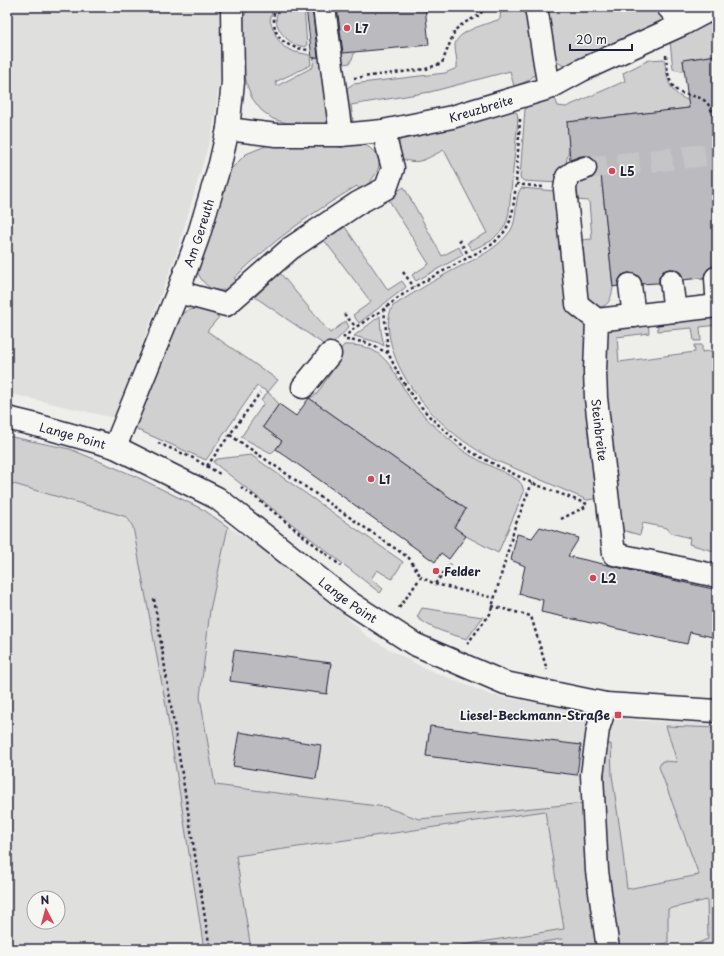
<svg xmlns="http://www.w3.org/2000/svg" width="724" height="956" font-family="'Playpen Sans',sans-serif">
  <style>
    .built { fill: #dfdfde; fill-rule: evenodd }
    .green { fill: #d0d0d1; stroke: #797986 }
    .building { fill: #bbbbbf; stroke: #22223b }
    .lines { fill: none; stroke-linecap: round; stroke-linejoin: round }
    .minor-tunnel { stroke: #c5c5c8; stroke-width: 22; stroke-dasharray: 22 11; stroke-linecap: butt }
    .minor-casing { stroke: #22223b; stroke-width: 25 }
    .path { stroke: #22223b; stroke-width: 2.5; stroke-dasharray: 3 3; stroke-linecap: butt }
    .minor { stroke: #f6f6f2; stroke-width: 22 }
    .poi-dot { fill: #d1495b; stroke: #f6f6f2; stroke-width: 1.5 }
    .labels { text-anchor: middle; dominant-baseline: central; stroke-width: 3.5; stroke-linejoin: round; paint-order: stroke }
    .poi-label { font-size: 12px; font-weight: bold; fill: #22223b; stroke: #f6f6f2; text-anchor: start }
    .street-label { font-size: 12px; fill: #22223b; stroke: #f6f6f2 }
  </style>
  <rect width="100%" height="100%" fill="#eeeeeb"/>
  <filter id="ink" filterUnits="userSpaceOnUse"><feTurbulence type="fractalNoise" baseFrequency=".025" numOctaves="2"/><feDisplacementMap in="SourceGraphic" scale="8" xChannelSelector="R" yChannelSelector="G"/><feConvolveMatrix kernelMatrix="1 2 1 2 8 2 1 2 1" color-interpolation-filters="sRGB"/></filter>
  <g filter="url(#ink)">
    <path class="built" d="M7,7H222V64L213,129L176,255L114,418L7,393Z
      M7,436L70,449L135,476L204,510L228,527L293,567L369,638L422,667L491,695L642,721L717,723V949H7ZM34,898H58V922H34Z"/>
    <path class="green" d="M251,7H273L270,21L277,38L284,47L295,52L310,55L311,65L275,82L277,86L313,67L314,55L324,54L331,118L325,124L287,123L273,119L261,110L252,98L247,85L244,71L243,19L246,13Z
      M279,7H304L307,46C294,49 277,33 276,19C276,16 278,11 279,7Z
      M330,7H350L355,52L350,63L344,64L340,62Z
      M501,7H531L537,71C532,80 524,83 514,86L510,71L430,92L351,105L353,121H349L344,90L353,84L445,73L457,68C458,60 455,54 455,46C455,31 488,24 500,19Z
      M544,7H660L663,20L579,60L564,66L551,59Z
      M717,20V55L683,60L685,72L673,69L670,41Z
      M664,59C668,78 667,93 688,100L689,108L568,122L569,149L565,168L558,183L524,181L520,178L525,109L529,104L553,94L558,106L566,107L625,81L623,73L649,60Z
      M509,111H513L517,113L518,119L509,212L507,221L503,229L491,241L472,250L467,243L487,233L444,150C428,157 419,167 401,158C398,150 397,145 402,137L420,135Z
      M362,143C390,158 379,174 361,191L357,186C335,199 313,213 293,228C272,243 253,261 234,278L239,283C236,285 232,288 228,289C210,295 199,280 195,265L224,180L230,170L246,154L268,145Z
      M601,174L613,287C611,303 605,312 588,304L581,240L592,239L589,201L577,200L574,181L586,176Z
      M404,187L442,256L459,247L463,255L416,281L412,275L429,264L387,197Z
      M521,188L555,191L581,318L586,326L598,497L594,499L587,500C563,489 538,479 514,468C504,464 493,460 484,454C446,433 406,392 393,351C389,337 385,319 393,306C410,295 428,284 446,274C469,261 495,253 511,230C518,218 514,198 521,188Z
      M345,227L388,290L402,281L406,287L359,323L353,315L371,302L324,240Z
      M280,273L330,333L346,321L349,327L329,348L255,297Z
      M197,309L206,310L219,317L207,331L278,380L268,392L279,404L263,427L282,441L276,449L271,453L241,437L264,403L261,400L268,392L257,386L206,460L138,430L136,427V422L180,315L188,310Z
      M717,312V325L700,327L701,341H694L692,328L658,331L657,318Z
      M380,316L381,331L384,346L377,342L354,336Z
      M648,320L649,333L617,337L619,362L695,352L694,345H702V352L717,350V552L689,544L690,538L671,533L667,528L643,523L640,535L618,529L612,485L603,342L610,326Z
      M344,345C393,343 393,381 419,410C430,423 444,435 457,446C475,461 498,468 518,480L522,485L524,492L498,553L466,536L454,527L466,509L309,398L316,395L341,358L337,354Z
      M7,436L70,449L135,476L204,510L228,527L210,610L200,697L215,785L385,807L419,819L585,803L600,949H564L562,939L499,949H437L564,929L545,811L236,856L251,949H204L166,706L133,527L127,517L7,482Z
      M251,455L403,562L392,579L377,570L371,579L383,589L380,593L213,462L217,459Z
      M422,608L483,617L467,639C450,634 430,629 417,617Z
      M666,726L717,728V949H683L708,939L707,900L668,909V942L650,949H616L607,879L604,795L605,750L608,744H611L612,775L621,837L627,889L699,875L659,767L662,761L677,762Z"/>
    <path class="building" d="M306,7H312L318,57L312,58Z
      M337,7H425L429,45L343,53Z
      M717,55V266L709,268L705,273L704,279H700V278L683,280L681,273L675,269H669L663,271L659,277V283H656L642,284L640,278L635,274L628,273L622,275L619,280L618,286L613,287L601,174L595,175L597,170V163L593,158L588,156H581L570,160L567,122L689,108L683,60Z
      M309,398L466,509L454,527L466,536L449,559L441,553L435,562L276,449L282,441L263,427L279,404L296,416Z
      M540,527L579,538L568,556L717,590V638L690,632L687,644L541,612L543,600L519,594L525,566L511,560L517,534L532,538Z
      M234,650L331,663L327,694L230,681Z
      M430,726L581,745L577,775L426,756Z
      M239,732L321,745L316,779L233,766Z"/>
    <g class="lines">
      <path class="minor-tunnel" d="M585,168L717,154"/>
      <g class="minor-casing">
        <g id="minor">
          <path d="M324,7L341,135"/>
          <path d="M536,7L549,88"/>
          <path d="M668,7L683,24"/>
          <path id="s1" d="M228,129L276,135H341L383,131L452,117L549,88L582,70L683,24L715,7"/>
          <path d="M585,168L574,172L567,177L565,189L577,304L597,320"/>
          <path d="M716,278L717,294"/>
          <path d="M671,281L675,311"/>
          <path d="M630,285L634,316"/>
          <path d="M178,292L226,305L291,248L358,203L386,188L393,168L383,131"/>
          <path id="s2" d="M717,306L597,320L595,371L596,398L614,554L717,576"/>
          <path d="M303,387L330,354"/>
          <path id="s3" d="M7,418L36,425L115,447L217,498L349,602L414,644L505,683L606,704L717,711"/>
          <path id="s4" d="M115,447L178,292L198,237L220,164L228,129L233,82L232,7"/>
          <path d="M606,704L598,729L592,775L597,871L608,949"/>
        </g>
      </g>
      <path class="path" d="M275,7C273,11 274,15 274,20C274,41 290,48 309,50
        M666,55C667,69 668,90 684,94C690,96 697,96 702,99C712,104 714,119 717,128
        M354,78L426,69L442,63L455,30L464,23L480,15L484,7
        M520,119L516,184L513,209L510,221L505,231L493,244L414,287L398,298L384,309L388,353L400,377L414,398L429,416L453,438L470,451L484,459L532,483L587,504
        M516,184L543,187
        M459,240L469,256
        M403,272L414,287
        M344,314L356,327
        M343,338L356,327L384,309
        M346,340L365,342L388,353
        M230,435L409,558L421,577
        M158,443L193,458L220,474
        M207,466L260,393
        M241,487L255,497L341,566
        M561,519L587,506
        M435,584L494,598
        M154,599L210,949
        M492,606L531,616L547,670
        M399,608L421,577L435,584L450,564
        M467,644L490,614L515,526L532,483"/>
      <use href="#minor" class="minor"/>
    </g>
  </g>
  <g class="poi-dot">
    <circle cx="347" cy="28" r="4"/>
    <circle cx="612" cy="171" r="4"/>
    <circle cx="371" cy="479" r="4"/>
    <circle cx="436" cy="571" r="4"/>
    <circle cx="593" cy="578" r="4"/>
    <rect x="614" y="711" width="8" height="8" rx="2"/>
  </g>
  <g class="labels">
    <g class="poi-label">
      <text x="355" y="28">L7</text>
      <text x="620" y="171">L5</text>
      <text x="379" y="479">L1</text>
      <text x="444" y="571">Felder</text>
      <text x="601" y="578">L2</text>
      <text x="610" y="715" text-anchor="end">Liesel-Beckmann-Straße</text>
    </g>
    <g class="street-label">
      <text stroke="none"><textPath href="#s1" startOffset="256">Kreuzbreite</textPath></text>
      <text stroke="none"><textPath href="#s4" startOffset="230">Am Gereuth</textPath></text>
      <text stroke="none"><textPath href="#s2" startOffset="231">Steinbreite</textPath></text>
      <text stroke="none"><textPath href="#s3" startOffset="68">Lange Point</textPath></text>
      <text stroke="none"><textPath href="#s3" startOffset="392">Lange Point</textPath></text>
    </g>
  </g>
  <rect width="724" height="956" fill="none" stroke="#f6f6f2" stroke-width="24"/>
  <rect x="12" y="12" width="700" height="932" fill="none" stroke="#22223b" stroke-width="1.5" filter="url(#ink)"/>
  <g transform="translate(46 910) rotate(354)"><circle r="19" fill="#f6f6f2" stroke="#a1a1a9"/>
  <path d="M0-3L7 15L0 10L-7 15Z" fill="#d1495b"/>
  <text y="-6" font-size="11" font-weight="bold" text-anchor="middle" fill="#22223b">N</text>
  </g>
  <path d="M570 44v6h62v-6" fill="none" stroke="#22223b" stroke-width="2"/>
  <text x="576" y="44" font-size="12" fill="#22223b" stroke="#f6f6f2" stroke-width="3" paint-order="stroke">20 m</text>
</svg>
